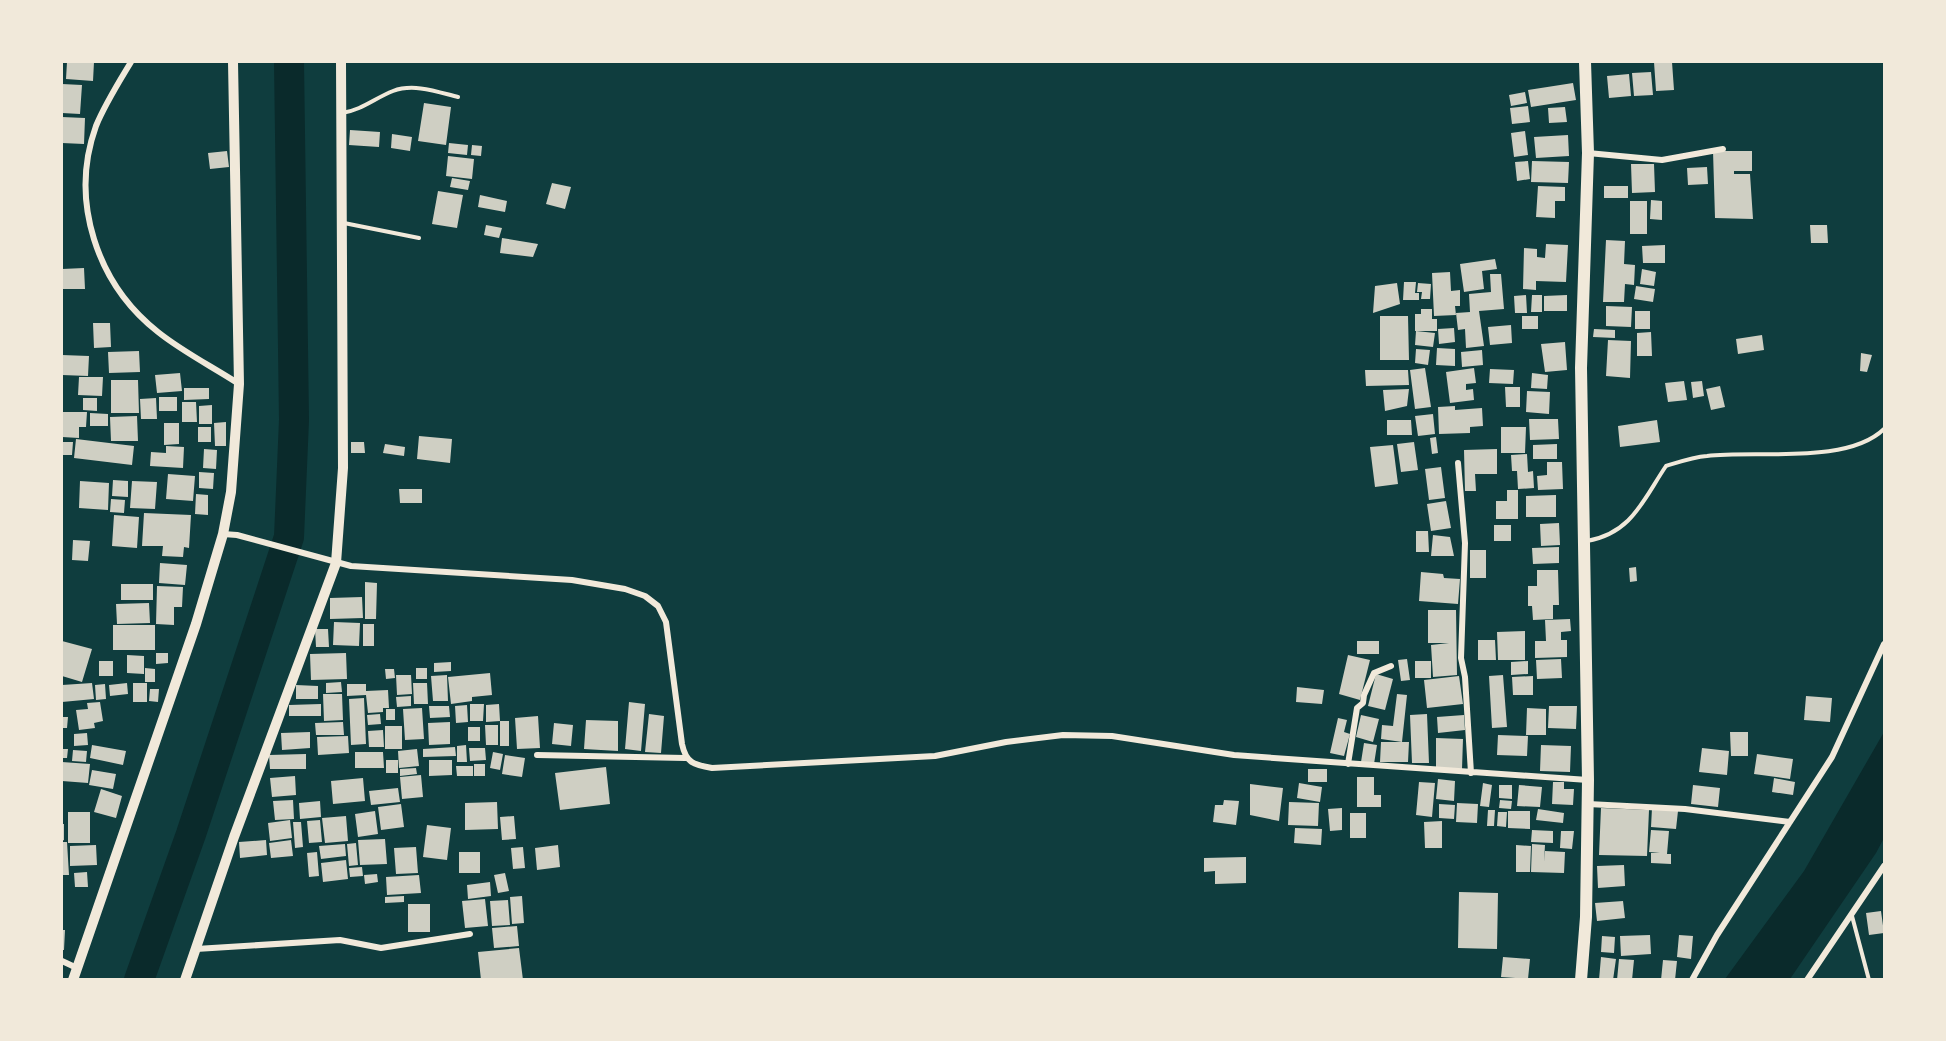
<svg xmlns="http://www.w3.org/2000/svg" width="1946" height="1041" font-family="Poppins,sans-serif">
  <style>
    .water { fill: #0a2a2b }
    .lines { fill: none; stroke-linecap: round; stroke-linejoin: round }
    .river { stroke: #0a2a2b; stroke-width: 30 }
    .building { fill: #cfcfc3 }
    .service { stroke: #f1e9da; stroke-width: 4 }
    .minor { stroke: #f1e9da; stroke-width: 6 }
    .tertiary { stroke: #f1e9da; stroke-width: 10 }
    .primary { stroke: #f1e9da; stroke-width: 12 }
  </style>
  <rect width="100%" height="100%" fill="#0f3d3e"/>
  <path class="water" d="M1884,732V838L1876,853L1790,979H1725L1804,871Z"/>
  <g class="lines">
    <path class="river" d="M139,980L191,834L289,537L294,420L289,62"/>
  </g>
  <path class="building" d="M67,62H94L93,81L66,79Z
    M1654,62H1672L1674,90L1656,91Z
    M1651,72L1653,95L1634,96L1632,73Z
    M1629,74L1631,96L1609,98L1607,76Z
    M1573,83L1576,100L1531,107L1528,90Z
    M62,84L82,85L80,114L62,113Z
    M1525,92L1527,103L1511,106L1509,95Z
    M424,103L451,107L446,145L418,141Z
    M1528,106L1530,122L1512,124L1510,108Z
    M1565,107L1567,122L1549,123L1548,108Z
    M62,117L85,118L84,144L62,143Z
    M350,130L380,132L379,147L349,145Z
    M1525,131L1528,155L1514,157L1511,133Z
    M392,134L412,137L410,151L391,148Z
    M1568,135L1569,156L1536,158L1534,137Z
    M449,143L468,145L467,155L448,153Z
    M472,145L482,146L481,156L471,155Z
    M227,151L229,167L210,169L208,153Z
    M1713,151H1752V171H1734V174H1750L1753,219L1715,218Z
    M448,156L474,159L472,179L446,176Z
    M1528,161L1530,179L1517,181L1515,162Z
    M1532,161L1569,162L1568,183L1531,182Z
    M1631,164H1654L1655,192L1632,193Z
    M1707,167L1708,184L1688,185L1687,168Z
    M452,178L470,181L468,190L450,187Z
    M552,183L571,187L565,209L546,204Z
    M1538,186L1565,187V201H1555V218L1536,217Z
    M1604,186H1628V198H1604Z
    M438,191L463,195L457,228L432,224Z
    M480,195L507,201L505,212L478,207Z
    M1651,200L1662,201V220L1650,219Z
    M1630,201H1647V234H1630Z
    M486,225L502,228L499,238L484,235Z
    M1810,225H1827L1828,243H1811Z
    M502,238L538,244L533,257L500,253Z
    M1606,240L1625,241L1624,264L1635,265L1634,285L1625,284L1624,302H1603Z
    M1546,244L1568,245L1566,282L1536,281V290L1523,289L1524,248L1537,249V257L1545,258Z
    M1665,245V263H1643L1642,246Z
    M1495,259L1497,269L1482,271L1484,289L1464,292L1460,264Z
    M84,268L85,289H62V269Z
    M1642,269L1656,272L1654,286L1640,284Z
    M1450,272L1451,291L1460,290V306H1455L1456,315L1434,316L1432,273Z
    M1490,274H1501L1504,309L1479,311L1484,346L1466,348L1465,329L1458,330L1456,313L1470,312L1469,294L1491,292Z
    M1404,282H1416L1415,293H1419V300H1403Z
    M1397,283L1400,304L1373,313L1375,286Z
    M1418,283L1431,284L1430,299H1421L1422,292H1417Z
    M1636,286L1655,289L1653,302L1634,299Z
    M1526,295L1527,313H1515L1514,296Z
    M1532,295H1542V312H1531Z
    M1567,295V311H1544V296Z
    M1606,306L1632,307L1631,327L1606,326Z
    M1421,309H1432V319H1437V331H1415V314H1421Z
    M1635,311H1650V329H1635Z
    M1380,316H1408L1409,360H1380Z
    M1522,316H1538V329H1522Z
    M93,323H110L111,347L94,348Z
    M1511,325L1512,343L1490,345L1488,327Z
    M1454,328L1455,342L1439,344L1438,329Z
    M1594,329L1615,330V338L1593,337Z
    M1416,331L1435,333L1433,347L1415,345Z
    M1651,332L1652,356H1637V333Z
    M1762,335L1764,350L1738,354L1736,339Z
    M1608,340L1631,341L1630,378L1606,376Z
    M1565,342L1567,370L1545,372L1541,344Z
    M1437,348L1455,349V366L1436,365Z
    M1416,349L1430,350L1428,365L1415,363Z
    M1482,350L1483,365L1462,367L1461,352Z
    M139,351L140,372L109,373L108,352Z
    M1861,353L1872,355L1867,372L1860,371Z
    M62,355L89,356L88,376L62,375Z
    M1425,368L1431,407L1415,409L1410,370Z
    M1474,368L1476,383L1466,384V390L1473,389L1474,400L1450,403L1446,372Z
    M1490,369L1514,370L1513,384L1489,383Z
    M1365,370H1408L1409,385L1366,386Z
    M180,373L182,391L157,393L155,375Z
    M1532,373L1548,375L1547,389L1531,388Z
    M79,377H103L102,396L78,395Z
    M111,380H138L139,413H111Z
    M1684,381L1687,400L1668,402L1665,383Z
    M1702,381L1704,396L1693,398L1691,382Z
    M1720,386L1725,407L1711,410L1706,389Z
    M1505,387H1520V407H1506Z
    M184,388H209V399L184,400Z
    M1409,389L1407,406L1385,411L1383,390Z
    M1527,391L1550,392L1549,414L1526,412Z
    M159,397H177V411H159Z
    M83,398H97V411L83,410Z
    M156,398L157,419H141L140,399Z
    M182,402H196L197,422H182Z
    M212,405V424H199V406Z
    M1455,406V410L1482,408L1483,426L1470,427V433L1439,434L1438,407Z
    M62,412H87L86,427H79V438L62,437Z
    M90,413L108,414V426H90Z
    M1433,414L1435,434L1418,436L1415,416Z
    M137,416L138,441H111L110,417Z
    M1529,419H1558L1559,439L1530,440Z
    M1387,420H1411L1412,435H1387Z
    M1657,420L1660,442L1620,447L1618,426Z
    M226,422V446H215L214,423Z
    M164,423H179V444L164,445Z
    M198,427H211V442H198Z
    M1501,427H1526L1525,453H1501Z
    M419,436L452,439L450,463L417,459Z
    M1436,437L1438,453L1432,454L1430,438Z
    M76,439L134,446L132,465L74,458Z
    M62,442H73L72,455H62Z
    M351,442H364L365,453H351Z
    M1414,442L1418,470L1401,472L1397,444Z
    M385,444L405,447L404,456L383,453Z
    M1557,444V459H1533V445Z
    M1393,445L1398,484L1375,487L1370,447Z
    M166,446L184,447L183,468L150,466L151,452L166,453Z
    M204,449L217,450L216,469L203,468Z
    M1497,449V474H1475L1476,491H1465L1464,450Z
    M1527,454L1528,472L1533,471L1534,488L1518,489L1517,471H1512L1511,455Z
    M1547,462H1562L1563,489L1538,490L1537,476L1547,475Z
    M1441,467L1445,498L1429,500L1425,469Z
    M199,472L214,473L213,489L199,488Z
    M168,474L195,476L193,501L166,499Z
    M113,480L128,481V497L112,496Z
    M80,481L109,483L108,510L79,508Z
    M132,481L157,482L155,509L130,508Z
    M399,489H422V503H400Z
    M1507,490H1518V519H1496V501H1507Z
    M196,494L208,495V515L195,514Z
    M1556,495V517H1526V496Z
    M111,499L125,500L124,513L110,512Z
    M1446,501L1451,528L1431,531L1427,504Z
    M144,513L191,515L189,548L184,547L183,557L162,556L163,546H142Z
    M114,515L139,517L137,548L112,546Z
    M1559,523L1560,545L1541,546L1540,524Z
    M1494,525H1511V541H1494Z
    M1416,531H1428L1429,552H1416Z
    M1433,535L1450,537L1454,556H1431Z
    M73,540L90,541L88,561L72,560Z
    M1559,547V563L1533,564L1532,548Z
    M1470,550H1486V578H1470Z
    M160,563L187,565L185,585L159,583Z
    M1636,567L1637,581L1630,582L1629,568Z
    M1537,570H1558L1559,605H1553V619L1533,620L1532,606H1528V586H1537Z
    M1421,572L1443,574L1444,578L1460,579L1458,604L1419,601Z
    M365,582L377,583L376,619H365Z
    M121,584H153V600H121Z
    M157,586L183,587L182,607H174V625L156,624Z
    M362,597L363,618L330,619V598Z
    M149,603L150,623L117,624L116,604Z
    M1428,610H1456L1457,675L1433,677L1431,645L1449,643H1428Z
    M1570,619L1571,631L1561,632V640H1551H1567V657L1535,658V641H1546L1545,620Z
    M334,622L360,623L359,646L333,645Z
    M363,624H374V646H363Z
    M113,625H155V650H113Z
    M315,629H328L329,647H316Z
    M1525,631V660H1498L1497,632Z
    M1478,640H1495L1496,660H1478Z
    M62,641L92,649L82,682L62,676Z
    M1357,641H1379V654H1357Z
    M156,653H168V663L156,664Z
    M346,653L347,679L311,680L310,654Z
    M127,655L144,656V674L127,673Z
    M1348,655L1370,660L1360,700L1339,694Z
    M1407,659L1410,680L1401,681L1398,660Z
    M1561,659L1562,678L1537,679L1536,660Z
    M99,661H113V676H99Z
    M1415,661H1431V678H1415Z
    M1528,661V674L1511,675V662Z
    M451,662V671L434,672V663Z
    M145,668L155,669V682H145Z
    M416,668H427V679H416Z
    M385,669H394L395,678L386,679Z
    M490,673L492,695L472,697V701L451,704L448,677Z
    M1376,674L1393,679L1385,710L1368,706Z
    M396,675H411L412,694L397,695Z
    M447,675L448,701H433L431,676Z
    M1503,675L1507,727L1492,728L1489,676Z
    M1459,676L1463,704L1427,708L1424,680Z
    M1533,676V695H1513L1512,677Z
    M341,682L342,692L326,693V683Z
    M92,683L94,699L62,702V685Z
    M127,683L128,694L110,696L109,685Z
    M133,683H147V702H133Z
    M413,683H427L428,704H414Z
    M105,684L106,699L96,700L95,685Z
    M347,684H366V691L388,690L389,708H383V712L368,713L366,695L347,696Z
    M296,685L318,686V699H296Z
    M1297,687L1324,690L1322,704L1296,702Z
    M150,689H159L158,702L149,701Z
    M323,694H342L343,720L324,721Z
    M1397,694L1407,695L1402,742L1381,739L1382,725L1393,726Z
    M411,696V706L397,707L396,697Z
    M1806,696L1832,698L1830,722L1804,720Z
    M364,698L366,744L351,745L349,699Z
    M100,702L103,721L94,723L95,728L79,730L76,710L88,709L87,703Z
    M629,702L645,704L641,751L625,749Z
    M321,704V716H289V705Z
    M470,704H484L483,721H470Z
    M499,704L500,721L486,722V705Z
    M467,705L468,722L456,723L455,706Z
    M429,706H449L450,717L430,718Z
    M1549,706H1577L1576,729L1548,728Z
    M422,708L424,739L405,740L403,709Z
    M1527,708L1546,709V735H1526Z
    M386,709H395V720H386Z
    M380,714L381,724L368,725L367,715Z
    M649,714L664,716L661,753L645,752Z
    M1427,714L1429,763H1412L1410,715Z
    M1361,715L1379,719L1373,742L1356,737Z
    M1464,715L1465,730L1438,733L1437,717Z
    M538,716L540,748L517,749L515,718Z
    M62,717H68L67,728H62Z
    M1338,718L1347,720L1344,732L1350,734L1344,756L1330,753Z
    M586,720L618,721V751L584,749Z
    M500,721H509V746H500Z
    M343,722L344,735H316L315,723Z
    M450,722V744L429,745L428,723Z
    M554,723L573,725L571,746L552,744Z
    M485,725H498V745H486Z
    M385,726H402V749H385Z
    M468,727H480V741H468Z
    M383,730L384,747H369L368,731Z
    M310,732V748L282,750L281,733Z
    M1730,732H1748V756H1731Z
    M87,733L88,745L74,746V734Z
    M1498,735L1528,736L1527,756L1497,755Z
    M348,736L349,753L318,755L317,737Z
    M1436,738L1463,739L1462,769L1436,768Z
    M1381,742H1409L1408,762H1380Z
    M1364,743L1377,745L1374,764L1361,762Z
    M92,745L126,751L123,765L90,758Z
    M466,745L467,762H457V746Z
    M1541,745L1571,746L1570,772L1540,771Z
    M455,747L456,756L423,757V749Z
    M469,748H485L486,760L470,761Z
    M1702,748L1729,751L1727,775L1699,772Z
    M62,749H68L67,758H62Z
    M417,749L419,766L399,768L398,751Z
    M73,750L87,751L86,762L72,761Z
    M355,752H383L384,768H355Z
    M493,752L503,754L500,770L490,768Z
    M306,754V769H270L269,755Z
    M1757,754L1793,759L1790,779L1754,774Z
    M505,755L525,758L522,777L502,774Z
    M386,760H398V773H386Z
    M429,760H452V775L429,776Z
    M62,762L90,764L88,783L62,781Z
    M474,764H485V776H474Z
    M456,766H473V776H457Z
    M606,767L610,804L560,810L555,773Z
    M416,768L417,774L400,776V769Z
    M1308,769H1327V782H1308Z
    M92,770L116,774L113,789L89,785Z
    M421,775L423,797L402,799L400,777Z
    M295,776L296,795L272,797L270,778Z
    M1357,777H1374V795H1381V807H1357Z
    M363,778L365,801L333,804L331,781Z
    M1774,778L1795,782L1793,795L1772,792Z
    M1438,779L1455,781L1454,801L1436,799Z
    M1419,782L1435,783L1432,817L1416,815Z
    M1553,782H1564V789H1574L1573,805L1552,804Z
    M1299,783L1322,787L1320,802L1297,798Z
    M1483,783L1492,785L1489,807L1480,806Z
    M1250,784L1283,788L1279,821L1250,815Z
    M1499,785H1512V799L1499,798Z
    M1519,785L1542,787L1540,807L1517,806Z
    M1693,785L1720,788L1718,807L1691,804Z
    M398,788L400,802L371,805L369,791Z
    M101,789L122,796L116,818L94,812Z
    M293,800L294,819L275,820L273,801Z
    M1224,800L1239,801L1236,825L1213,822L1215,805H1223Z
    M1500,800L1512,801L1511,809L1499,808Z
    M320,801L321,817L300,819L299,803Z
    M497,802L498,829L465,830V803Z
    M1289,802L1319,803L1318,826L1288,825Z
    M1457,803L1478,804L1477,823L1456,822Z
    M401,804L404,827L381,830L378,807Z
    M1439,804L1455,805L1454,819L1439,818Z
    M1342,808V830L1330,831L1328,809Z
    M1601,808L1649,810L1647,856L1599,855Z
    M1652,808L1678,811L1676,829L1651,827Z
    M1538,809L1564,813L1563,823L1536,820Z
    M1488,810H1495L1494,826H1487Z
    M375,811L378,834L358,837L355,814Z
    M1508,811H1530V829L1508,828Z
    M68,812H90V843H68Z
    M1498,812H1507L1506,827L1497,826Z
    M1350,813H1366V838H1350Z
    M346,816L348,841L325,843L322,818Z
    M514,816L516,839L502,840L500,817Z
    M290,820L292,838L270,841L268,823Z
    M320,820L322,842L309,843L307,821Z
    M1442,821V848H1425L1424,822Z
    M293,822H301L303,847L295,848Z
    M62,824H64V840L62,841Z
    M427,825L451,828L447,860L423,857Z
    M1295,828L1322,829L1321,845L1294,843Z
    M1532,830L1553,831V843L1531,842Z
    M1651,830L1669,831L1667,854H1671V864L1651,863V853H1660L1649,852Z
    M1561,831H1574L1572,849L1560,848Z
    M385,839L387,864L360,865L358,840Z
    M266,840L267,855L240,858L239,842Z
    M291,840L293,856L271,858L269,843Z
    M62,842H67L69,875H62Z
    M356,843L358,865L349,866L347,844Z
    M345,844L346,856L321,859L319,846Z
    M1532,844L1545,845L1544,862L1545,851L1565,852L1564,873L1531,872Z
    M96,845L97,865L70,866V846Z
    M558,845L560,867L537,870L535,848Z
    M1516,845L1531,846L1530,872H1516Z
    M416,847L418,873L396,874L394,848Z
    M523,847L525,868L513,869L511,848Z
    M317,852L319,876L309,877L307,853Z
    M459,852H480V873H459Z
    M1246,857V883L1215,884V871L1204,872V858Z
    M346,860L348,879L323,882L321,863Z
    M1624,865L1625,886L1598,888L1597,866Z
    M362,867L363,876L350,877L349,868Z
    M87,872L88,887H75L74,873Z
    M505,873L509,891L498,893L494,875Z
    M377,874L378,882L365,884L364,875Z
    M419,875L421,893L387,895L386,877Z
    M490,882L491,896L468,899L467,885Z
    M1459,892L1498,893L1497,949L1458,948Z
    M404,896V902L385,903V897Z
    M522,896L524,923L512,924L510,897Z
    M485,899L488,926L465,928L462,901Z
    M508,900L510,925L492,926L490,901Z
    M1623,901L1625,918L1597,921L1595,903Z
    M408,904H430V932H408Z
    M1881,911L1884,933L1869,935L1866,913Z
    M517,926L519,946L494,948L492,928Z
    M62,930H65L64,950H62Z
    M1650,935L1651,954L1621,956L1620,936Z
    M1679,935L1693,936L1691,959L1677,957Z
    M1602,936L1615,937L1614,953L1601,952Z
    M519,948L523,980H481L478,952Z
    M1503,957L1530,959L1528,979L1501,977Z
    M1601,957L1616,959L1613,980H1599Z
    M1619,959L1634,960L1632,980H1617Z
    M1663,960L1677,961L1675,980H1661Z"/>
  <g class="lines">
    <path class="service" d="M342,113C362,110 375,98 393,91C414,83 438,92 458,97
      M344,223L419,238
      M1587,541C1632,533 1643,500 1666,466C1679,462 1693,457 1707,456C1756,450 1847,465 1884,429
      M1852,916L1869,980"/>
    <path class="minor" d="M131,62C119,82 105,104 96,126C69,201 97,284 158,332C183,352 213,367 239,384
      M1588,153L1662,160L1723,149
      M1458,463L1465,543L1461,658L1465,677L1471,773
      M223,534L237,535L351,566L572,580L625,589L645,596L658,606L666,622L682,744C686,763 694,765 712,768L935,756L1006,742L1063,735L1112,736L1234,755L1288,759L1588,780
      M537,755L685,758
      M1348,764L1357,708L1363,703L1364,695L1374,673L1391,666
      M1588,804L1685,809L1790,822
      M196,949L340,940L381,948L470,934
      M62,961L77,968
      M1692,980L1717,935L1832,757L1884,644
      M1807,980L1884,866"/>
    <path class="tertiary" d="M73,980L196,624L223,534L231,492L239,384L233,62
      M185,980L234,837L336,563L343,468L341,62"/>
    <path class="primary" d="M1581,980L1586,917L1588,780L1581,368L1588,153L1585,62"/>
  </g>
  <rect width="1946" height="1041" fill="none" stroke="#f1e9da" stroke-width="126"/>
</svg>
